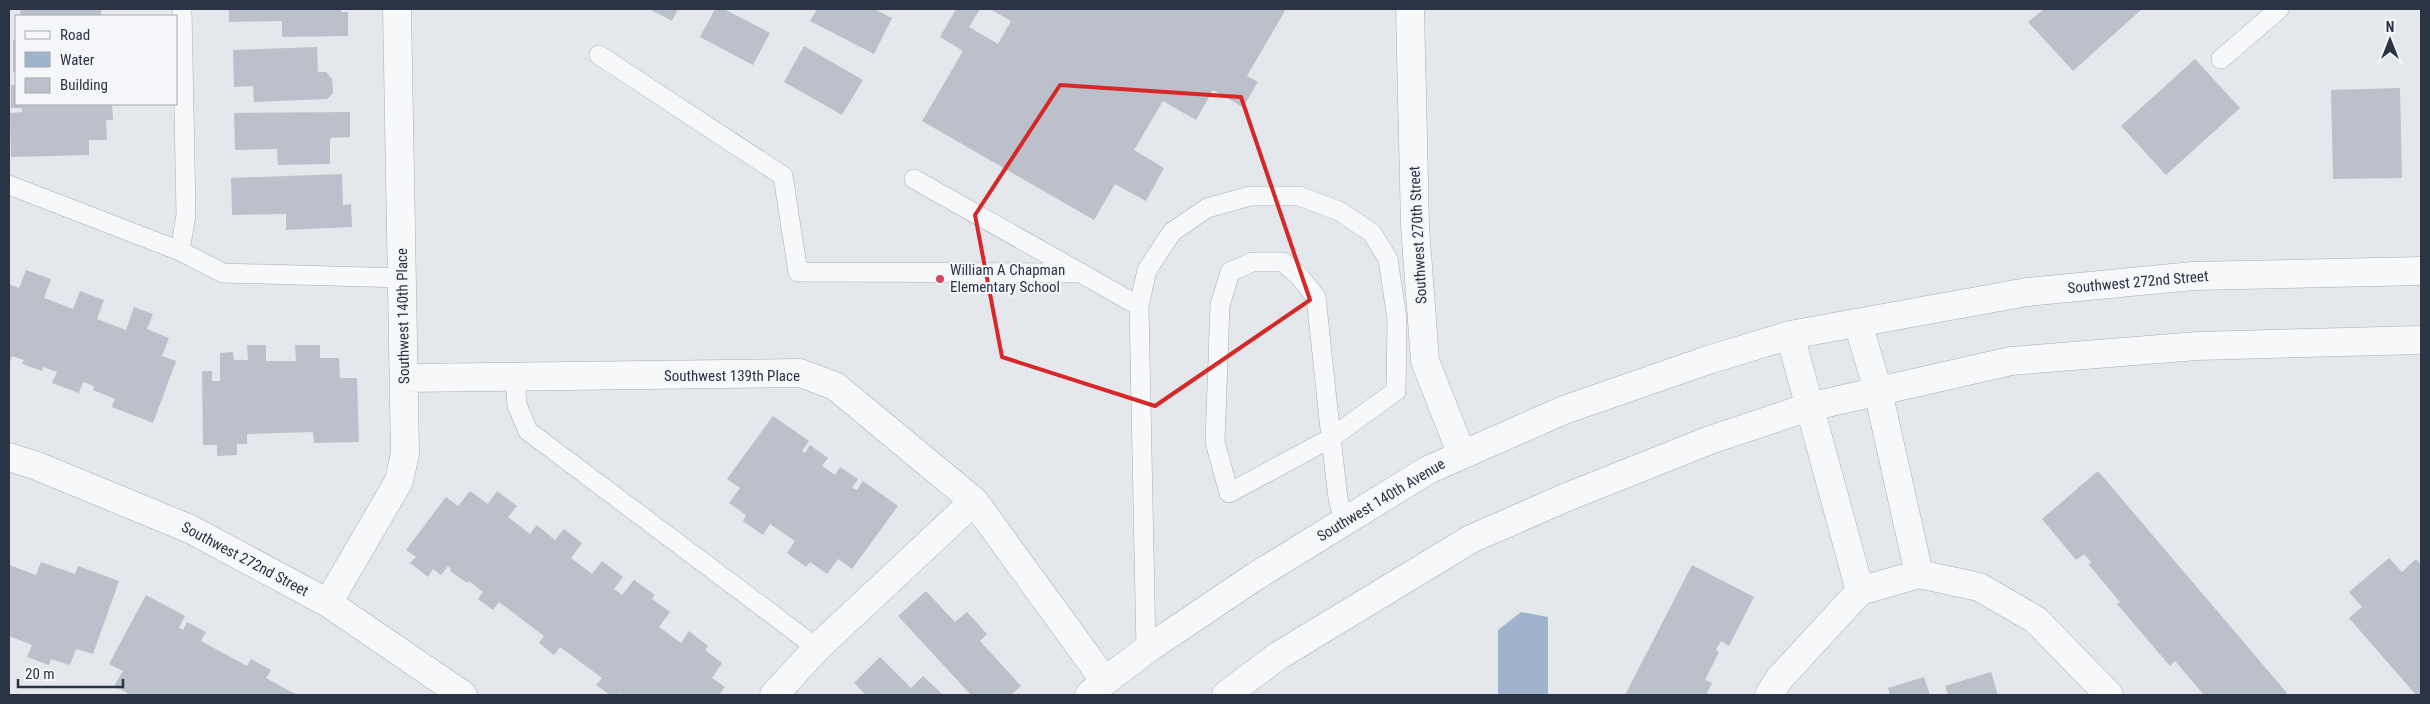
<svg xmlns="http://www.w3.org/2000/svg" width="2430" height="704" font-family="'Roboto Condensed',sans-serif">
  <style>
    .water { fill: #9fb4cc }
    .building { fill: #bbc0ca }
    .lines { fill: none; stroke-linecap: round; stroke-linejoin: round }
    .service-casing { stroke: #a9aeb7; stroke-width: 20 }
    .minor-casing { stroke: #a9aeb7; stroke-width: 29 }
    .tertiary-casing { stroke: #a9aeb7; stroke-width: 29 }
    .service { stroke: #f7f8fa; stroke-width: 19 }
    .minor { stroke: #f7f8fa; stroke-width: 28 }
    .tertiary { stroke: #f7f8fa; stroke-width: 28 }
    .marked { fill: none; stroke: #d62828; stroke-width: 4; stroke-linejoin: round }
    .poi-dot { fill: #d1495b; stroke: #f4f6f9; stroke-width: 2 }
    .labels { text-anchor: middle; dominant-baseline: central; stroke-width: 4; stroke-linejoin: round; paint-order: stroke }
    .street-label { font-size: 15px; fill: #2b3445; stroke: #f4f6f9 }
    .poi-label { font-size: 15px; fill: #2b3445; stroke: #f4f6f9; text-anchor: start }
  </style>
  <rect width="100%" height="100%" fill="#e4e7ec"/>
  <path class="water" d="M1521,612L1548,617V695H1498V630Z"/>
  <path class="building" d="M20,9H101V16H21Z
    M229,9H341V12H348V36L282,37V21L229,22Z
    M649,9H678L672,21Z
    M715,9H724L770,33L753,65L700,37Z
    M817,9H874L892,18L874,54L810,21Z
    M956,9H980L969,27L998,44L1011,21L990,9H1286L1247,76L1258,82L1243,107L1213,90L1196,120L1163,101L1134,150L1164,168L1146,201L1115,184L1094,220L922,121L963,51L940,37Z
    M2044,9H2142L2073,71L2028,22Z
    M13,40H16V72H13Z
    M804,46L863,80L842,115L784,82Z
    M317,47L318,72H326L332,79L333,93L327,99L254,102L253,86L234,87L233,50Z
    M2195,59L2240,108L2166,175L2121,126Z
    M11,85H16V104H112L113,120H106L107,140H89V155L11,157L10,113L22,112V108H11Z
    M2400,88L2402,178L2333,179L2331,90Z
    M350,112V137L330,138V164L278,165L277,149L235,150L234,113Z
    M342,174L343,205L351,204L352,227L286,230V214L232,215L231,178Z
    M26,270L51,279L44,298L73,309L80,291L104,300L97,319L126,330L134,307L153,314L147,329L169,338L162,356L176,361L153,423L112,407L115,399L93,390L94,386L83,382L79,393L52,383L57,372L43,367L42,371L22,364L24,360L12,356L9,364V284L19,288Z
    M247,345H266V361H296L295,345H320V358H339L340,378H357L359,442L314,443L313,432L247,434V444H237V455L217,456V445H203L202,371H212V381H220V353L233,352L234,360H248Z
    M773,416L809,441L802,451L805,453L810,445L828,458L822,466L835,475L840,467L858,479L852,488L857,490L863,481L898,506L852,569L838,559L827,574L810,562L806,567L787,553L795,541L770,524L763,535L743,521L746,515L729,503L740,488L727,479Z
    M2098,471L2287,693L2284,695H2204L2175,661L2170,666L2117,604L2120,602L2089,565L2091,562L2084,554L2076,560L2042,519Z
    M470,491L488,504L497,491L517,506L508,517L530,534L537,525L555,540L564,529L582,543L571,558L592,574L602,561L623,577L614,589L622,595L634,580L655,595L652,599L670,612L659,627L681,643L689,631L708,646L705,650L722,663L712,678L725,687L719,695H624L620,693L618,695H610L596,685L602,678L560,647L554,655L539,643L544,636L499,602L493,610L478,599L483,592L469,581L467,583L450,571L451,569L448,566L441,575L433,569L428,577L410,563L416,557L406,550L446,497L458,506Z
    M2389,558L2402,572L2416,559L2421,565V695H2416L2349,618L2362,607L2349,592Z
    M41,562L75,574L78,566L119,581L93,654L76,649L70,665L51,659L49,665L27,657L32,645L9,636V565L36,575Z
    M1692,565L1754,597L1729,646L1721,641L1716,650L1719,652L1705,680L1712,683L1706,695H1625Z
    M926,591L955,622L967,612L987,634L980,641L1021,686L1011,695H971L898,616Z
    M146,595L185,616L179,628L183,630L187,622L206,632L201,641L247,666L251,659L271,670L266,678L297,695H131L114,686L123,671L109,664Z
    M880,657L911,688L923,676L943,695H866L854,683Z
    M1991,672L1998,695H1948L1945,686Z
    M1924,677L1930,695H1890L1888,688Z"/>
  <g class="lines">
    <g class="service-casing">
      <path id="service" d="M599,55L783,176L798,272L1081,273
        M2221,59L2279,9
        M914,179L1139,306
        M9,185L180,251L223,273L402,278
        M180,251L186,215L182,9
        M1252,262H1283L1299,276L1316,297L1331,438L1229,493L1215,442L1220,305L1230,272Z
        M515,378L517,405L528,431L817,648
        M1146,650L1139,306L1147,270L1172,232L1207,208L1250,196H1299L1339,211L1372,233L1388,259L1397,319L1396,391L1331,438L1338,498L1344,522"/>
    </g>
    <g class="minor-casing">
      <path id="minor" d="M1410,9L1415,226L1425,361L1462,455
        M1858,323L1878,391L1919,574
        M1790,335L1860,591
        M405,378L800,373L835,386L974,501L1105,681
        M9,457L37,466L190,529L328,603L463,695
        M1860,591L1919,574L1979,587L2036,620L2109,695
        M328,603L399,481L405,453L397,9
        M774,695L817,648L974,501
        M1769,695L1779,679L1860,591"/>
    </g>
    <g class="tertiary-casing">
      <path id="tertiary" d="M1089,695L1105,681L1146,650L1256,576L1428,470L1564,410L1708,360L1790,335L2027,292L2193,276L2421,271
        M1226,695L1278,656L1471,539L1567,497L1710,440L1809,407L2011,361L2197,346L2421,340"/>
    </g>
    <use href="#service" class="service"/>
    <use href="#minor" class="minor"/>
    <use href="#tertiary" class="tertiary"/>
  </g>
  <path class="marked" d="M1060,85L1241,97L1310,300L1155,406L1002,357L975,215Z"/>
  <circle class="poi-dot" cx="940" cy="279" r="5"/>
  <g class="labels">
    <g class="street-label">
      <text transform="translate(1418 235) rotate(-93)">Southwest 270th Street</text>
      <text transform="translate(2138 282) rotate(-5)">Southwest 272nd Street</text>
      <text transform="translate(403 316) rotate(-91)">Southwest 140th Place</text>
      <text x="732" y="376">Southwest 139th Place</text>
      <text transform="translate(1381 500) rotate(-31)">Southwest 140th Avenue</text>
      <text transform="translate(245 559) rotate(28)">Southwest 272nd Street</text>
    </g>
    <g class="poi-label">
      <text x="950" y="270">William A Chapman<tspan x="950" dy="17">Elementary School</tspan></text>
    </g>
  </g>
  <rect width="2430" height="704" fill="none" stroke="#2b3445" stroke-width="20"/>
  <rect x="15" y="15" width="162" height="90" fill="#f4f6f9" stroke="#a4a8b1"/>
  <rect x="25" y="31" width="25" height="8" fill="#f7f8fa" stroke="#a4a8b1"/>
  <text x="60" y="40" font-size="15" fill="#2b3445">Road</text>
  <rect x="25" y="52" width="25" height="15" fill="#9fb4cc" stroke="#a4a8b1"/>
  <text x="60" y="65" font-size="15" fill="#2b3445">Water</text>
  <rect x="25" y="78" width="25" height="15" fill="#bbc0ca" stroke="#a4a8b1"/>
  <text x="60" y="90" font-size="15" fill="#2b3445">Building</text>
  <g transform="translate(2390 40)" stroke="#f4f6f9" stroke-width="4" paint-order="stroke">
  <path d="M0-4L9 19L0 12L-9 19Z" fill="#2b3445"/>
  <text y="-8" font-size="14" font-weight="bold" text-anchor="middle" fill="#2b3445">N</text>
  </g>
  <path d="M18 679v8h105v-8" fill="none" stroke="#2b3445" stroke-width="2.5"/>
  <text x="25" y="679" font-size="15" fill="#2b3445" stroke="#f4f6f9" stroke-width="4" paint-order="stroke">20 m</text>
</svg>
